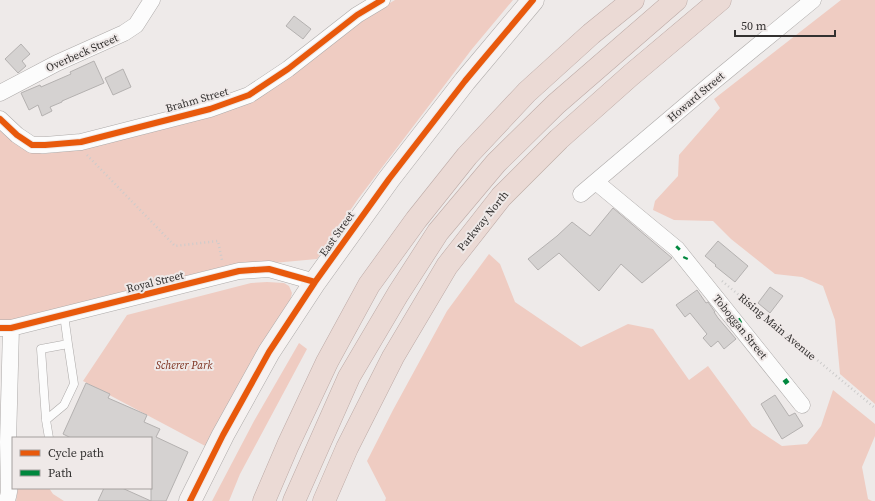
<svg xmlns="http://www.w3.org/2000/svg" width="875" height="501" font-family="'Source Serif 4',serif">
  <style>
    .green { fill: #efccc2 }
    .building { fill: #d5d2d1; stroke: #b4b1b0 }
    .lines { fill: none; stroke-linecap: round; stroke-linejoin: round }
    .service-casing { stroke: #adaaa9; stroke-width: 9 }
    .minor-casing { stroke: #adaaa9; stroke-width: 17 }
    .secondary-casing { stroke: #adaaa9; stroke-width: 23 }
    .motorway-casing { stroke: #bcaaa6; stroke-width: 23 }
    .path { stroke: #cccbcb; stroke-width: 2.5; stroke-dasharray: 1 3; stroke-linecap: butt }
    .service { stroke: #fcfcfc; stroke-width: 8 }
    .minor { stroke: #fcfcfc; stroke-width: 16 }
    .secondary { stroke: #f6f2f1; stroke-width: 22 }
    .motorway { stroke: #ebdad5; stroke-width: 22 }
    .quiet { stroke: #00873e; stroke-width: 5; stroke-dasharray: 10 5; stroke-linecap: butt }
    .cycleway-casing { stroke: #efe9e8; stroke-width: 8 }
    .cycleway { stroke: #e8590c; stroke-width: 6 }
    .labels { text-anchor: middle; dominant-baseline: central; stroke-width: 4; stroke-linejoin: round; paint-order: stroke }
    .street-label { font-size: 11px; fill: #333130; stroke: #efe9e8 }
    .park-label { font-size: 11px; font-style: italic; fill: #7a2d1b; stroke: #efe9e8 }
  </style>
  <rect width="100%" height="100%" fill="#eeeae9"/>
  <path class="green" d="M395,0H513L472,49L358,199L317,259L217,268L12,321L0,320V126L33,150L42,154L76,150L131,135L222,110L362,19Z
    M841,0H875V404L840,374L835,320L823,286L802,277L775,274L731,239L713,221L674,220L653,210L655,201L678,176L679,155L720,108L714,99Z
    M489,254L500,264L515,302L581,347L628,324L653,329L689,380L708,366L752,426L782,446L807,444L821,426L833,390L875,424V436L862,467L868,499L872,501H385L386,498L367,461L393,410L447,311Z
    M267,282L284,283L289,286L292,293L290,301L209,448L83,381L127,315L251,283Z
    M299,343L307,349L240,474L229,501H212L254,421Z
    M18,488H49L53,494L64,501H16Z"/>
  <path class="building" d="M294,16L311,29L303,39L286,26Z
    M21,44L30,54L22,61L26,66L18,73L5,59Z
    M94,61L104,83L62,101V102L50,107L52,111L42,116L38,105L29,110L21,93L40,85L41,87L71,74L70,72Z
    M123,69L131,87L113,95L105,78Z
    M613,208L672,258L642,283L621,264L599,291L559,253L538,270L528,259L557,236L572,222L590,236Z
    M718,241L748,266L735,282L715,266L716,265L705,256Z
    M770,287L783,296L770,313L758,303Z
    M697,290L706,303L708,302L715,312H714L718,318L736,339L724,349L718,341L711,347L703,338L707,334L690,313L685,317L676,305Z
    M86,383L110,394L108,398L147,415L144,422L160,429L156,437L188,452L166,501H98L104,488H122L151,501V438H71L63,434Z
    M775,395L789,416L795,413L803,426L782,439L761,404Z"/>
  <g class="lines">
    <g class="service-casing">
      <path id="service" d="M46,420L64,405L74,384L68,344
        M49,438L46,420L41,349L68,344L64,315"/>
    </g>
    <g class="minor-casing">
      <path id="minor" d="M0,93L57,63L124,33L136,25L152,0
        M0,119L17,135L32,145H45L81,142L210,109L249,95L288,69L357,15L382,0
        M596,182L677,249L802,405
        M581,194L712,83L813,0
        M0,328H11L239,271L269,269L315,282
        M7,501L9,492L8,442L11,328"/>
    </g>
    <g class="secondary-casing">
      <path id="secondary" d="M190,501L223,435L269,352L315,282L389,179L465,81L533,0"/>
    </g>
    <g class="motorway-casing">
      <path id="motorway" d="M264,501L288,445L327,362L369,285L416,220L467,156L527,92L591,34L633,0
        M294,501L349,377L398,294L438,232L496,163L556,104L676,0
        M324,501L347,448L393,357L447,266L501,197L559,139L631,75L720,0"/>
    </g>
    <path class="path" d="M87,155L175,246L218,241L222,260
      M722,281L875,408"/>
    <use href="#service" class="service"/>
    <use href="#minor" class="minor"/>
    <use href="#secondary" class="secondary"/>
    <use href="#motorway" class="motorway"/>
    <path class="quiet" d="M677,249L679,247
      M685,259L686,257
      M736,323L741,320
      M784,383L788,380"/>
    <g class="cycleway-casing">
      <path id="cycleway" d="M0,119L17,135L32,145H45L81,142L210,109L249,95L288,69L357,15L382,0
        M0,328H11L239,271L269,269L315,282
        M190,501L223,435L269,352L315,282L389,179L465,81L533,0"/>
    </g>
    <use href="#cycleway" class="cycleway"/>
  </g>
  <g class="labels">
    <g class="street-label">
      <text transform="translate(82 53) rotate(-24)">Overbeck Street</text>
      <text transform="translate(696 97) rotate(-40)">Howard Street</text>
      <text transform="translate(197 100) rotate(-16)">Brahm Street</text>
      <text transform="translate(483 221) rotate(-51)">Parkway North</text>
      <text transform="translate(337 234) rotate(-55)">East Street</text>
      <text transform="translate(155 282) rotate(-14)">Royal Street</text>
      <text transform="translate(740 327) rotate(51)">Toboggan Street</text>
      <text transform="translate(777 327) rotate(40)">Rising Main Avenue</text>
    </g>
    <g class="park-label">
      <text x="184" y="365">Scherer Park</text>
    </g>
  </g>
  <rect x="12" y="437" width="140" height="52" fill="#efe9e8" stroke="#a49f9e"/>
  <rect x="20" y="450" width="20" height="6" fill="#e8590c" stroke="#a49f9e"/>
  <text x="48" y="457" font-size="12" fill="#333130">Cycle path</text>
  <rect x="20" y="470" width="20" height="6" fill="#00873e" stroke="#a49f9e"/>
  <text x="48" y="477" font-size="12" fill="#333130">Path</text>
  <path d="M735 30v6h100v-6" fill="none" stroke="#333130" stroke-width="2"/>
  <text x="741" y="30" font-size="12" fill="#333130" stroke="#efe9e8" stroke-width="3" paint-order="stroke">50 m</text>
</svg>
